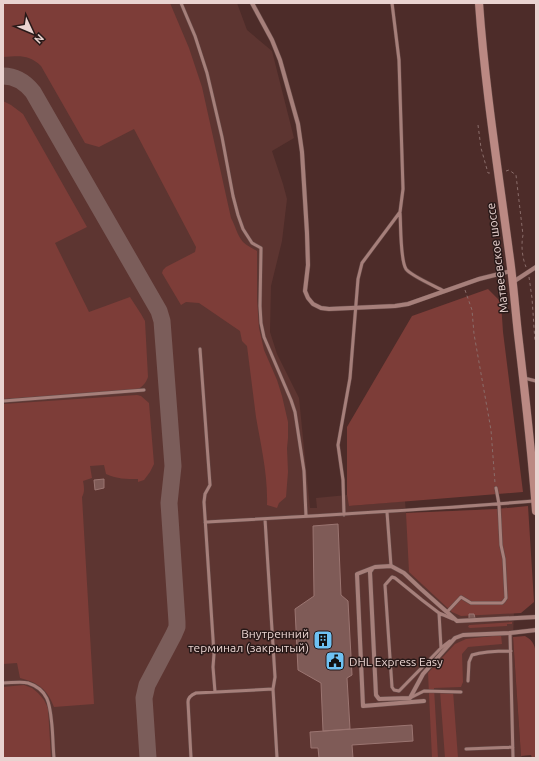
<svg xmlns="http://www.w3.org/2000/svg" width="539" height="761" font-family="Ubuntu,sans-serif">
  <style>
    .built { fill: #5d3531 }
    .green { fill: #7d3d38 }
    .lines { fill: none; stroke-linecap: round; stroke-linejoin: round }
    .taxiway { stroke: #7b5d5a; stroke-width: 17 }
    .building { fill: #7f5b57; stroke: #9b7571 }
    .lane-casing { stroke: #654946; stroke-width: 4 }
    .street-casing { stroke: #654946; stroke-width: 5 }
    .secondary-casing { stroke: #654946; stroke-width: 9 }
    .path { stroke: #8a6d6a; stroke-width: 1; stroke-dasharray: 3 3; stroke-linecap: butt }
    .lane { stroke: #a67f7a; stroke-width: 3 }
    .street { stroke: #a67f7a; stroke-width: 4 }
    .secondary { stroke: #bb8983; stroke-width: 8 }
    .labels { text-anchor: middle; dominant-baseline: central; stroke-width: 3; stroke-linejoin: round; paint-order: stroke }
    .street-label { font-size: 12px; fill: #e9d3d0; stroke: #281918 }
    .poi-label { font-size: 12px; fill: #e9d3d0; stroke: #281918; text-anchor: end }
  </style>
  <rect width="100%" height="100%" fill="#4d2c29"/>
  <path class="built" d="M3,3H237L247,30L272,51L294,138L272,151L283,184L287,199L282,241L271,286L270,332L277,354L299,398L310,508H317L316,498L347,495L350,506L405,501L406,513L498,509L507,507L514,611L513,637L521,756L524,758H3Z"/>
  <path class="green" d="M3,3H170L189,48L202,87L231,218C235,225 237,235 243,242C247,246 252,248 257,251V299L259,328L264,350L277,380L282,396L288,422V438L287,448L288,472L286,497L279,503L277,508L267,505C268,475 261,446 256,417C253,393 250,370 247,346L242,341L240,331L199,303L186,302L181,305L162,273L163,270L166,267L195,252L196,247L134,129L99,147L85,143L41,66C29,54 19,56 3,57Z
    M3,101L11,105L23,114L87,227L55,243L89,312L130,297L141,314L145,321L148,377C146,383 143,386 137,390L3,399Z
    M488,289L501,302L503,332L523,492L349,506L347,495V427L412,316Z
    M137,395L141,396L149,403L154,464L150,472L144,480L138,482V479C125,479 118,479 106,474L104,465L90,466L92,478L83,481C84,486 85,492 82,497L94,704L54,707C47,689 39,683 20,678L17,663L3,664V404Z
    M528,506L534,602L521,613L461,616L452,612L409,572L406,513L498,509Z
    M512,622V624H507V626L470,628L468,627L469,625H470Z
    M501,635L502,644L468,647L462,654L463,682L461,687L434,688L438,758H432L428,673L455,644L466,639Z
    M525,636C534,641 535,646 536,656V758H532L531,755L521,756L513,637Z
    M24,685L32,688L38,693L44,700L48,708L51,758H3V687Z
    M440,691H453L458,758H445Z"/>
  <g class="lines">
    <path class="taxiway" d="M3,76C16,76 25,82 33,92L159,311L162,321L173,466L169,503L177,622V627L174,634L147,685L144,698L148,758"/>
  </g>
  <path class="building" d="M104,479V488L95,490L94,480Z
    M338,524L341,595L348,601L352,675L347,678L350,729L323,731L321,683L298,670L295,609L314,596L313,526Z
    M469,614H474L475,618L469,619Z
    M412,725L413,741L352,745L353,758H319L318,748H311L310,732Z"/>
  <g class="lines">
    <g class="lane-casing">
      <path id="lane" d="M181,3L195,36L207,73L222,137L233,196L238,215L243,229L252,243L261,248L260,306L261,323L264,337L291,400L295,412L304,471L306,516
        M400,213C401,225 400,260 406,269C411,276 435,286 444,291
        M200,349L210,485L205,494L204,502L214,654L213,667L215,692
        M524,378L536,381
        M3,401L144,390
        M387,512L391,566
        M344,515L343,480L338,445L350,378L358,279L362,263L400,212L403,189L399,60L392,3
        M265,519L275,677L273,689L277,758
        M205,522C314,516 424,510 534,501
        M447,612L461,597L471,603H502L504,601L506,598L504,559L501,545L499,504L496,488
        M439,613L441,648
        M510,633L513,758
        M450,641L441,648L399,691L394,690L392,687L385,585L392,577L395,578L422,600L439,613L453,619
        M468,681L469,662L472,655C485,651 498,651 511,651
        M3,683C11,683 21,681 28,683C50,690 50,707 52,726C53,737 53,747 54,758
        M410,698L424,691L461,692
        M466,749L513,747
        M191,758L188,702C188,697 191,695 196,693L273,689"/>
    </g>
    <g class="street-casing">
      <path id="street" d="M252,3L272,40L280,60L298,124L302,152L307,233L308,265L305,291L308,298L313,304L321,308L329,309L395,306L408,304L479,279L511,271
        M513,282L536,267
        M372,569L370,572L376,695L379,699L410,698L423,674L455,638L463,635L510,633L536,630
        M424,701L363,706L357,574L375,567L391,566L404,573L421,589L457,621L536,617"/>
    </g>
    <g class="secondary-casing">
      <path id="secondary" d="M479,3C485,87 498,169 509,252C513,279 515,307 518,334C525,393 532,452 536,511"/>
    </g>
    <path class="path" d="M478,125L481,148L488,173H490
      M506,171L509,170L516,175L523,235C521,245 522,257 526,267
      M529,277L532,298L535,342
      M465,290L472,310L474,334L491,430L495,483"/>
    <use href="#lane" class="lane"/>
    <use href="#street" class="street"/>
    <use href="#secondary" class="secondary"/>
  </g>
  <defs>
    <g id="building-square" transform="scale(1)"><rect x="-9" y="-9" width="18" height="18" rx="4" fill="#6ec2f3" stroke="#281918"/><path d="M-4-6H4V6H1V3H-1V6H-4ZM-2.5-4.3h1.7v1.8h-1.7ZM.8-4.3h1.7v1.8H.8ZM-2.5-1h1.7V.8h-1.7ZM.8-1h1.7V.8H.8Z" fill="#111"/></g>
    <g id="civic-square" transform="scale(1)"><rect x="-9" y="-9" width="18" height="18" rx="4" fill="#6ec2f3" stroke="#281918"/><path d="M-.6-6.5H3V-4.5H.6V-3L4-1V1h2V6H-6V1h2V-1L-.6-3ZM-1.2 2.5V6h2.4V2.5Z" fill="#111"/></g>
  </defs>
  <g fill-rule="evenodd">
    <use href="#building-square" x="323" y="640"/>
    <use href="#civic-square" x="335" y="661"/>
  </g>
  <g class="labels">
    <g class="street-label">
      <text transform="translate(497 258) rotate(-97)">Матвеевское шоссе</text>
    </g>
    <g class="poi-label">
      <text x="309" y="633">Внутренний<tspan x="309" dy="14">терминал (закрытый)</tspan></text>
      <text x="349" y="661" text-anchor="start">DHL Express Easy</text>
    </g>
  </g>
  <rect width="539" height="761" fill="none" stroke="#e9d3d0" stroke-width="8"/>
  <g transform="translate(32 32) rotate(134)" stroke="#281918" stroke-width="3" paint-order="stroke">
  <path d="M0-3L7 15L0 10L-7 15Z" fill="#e9d3d0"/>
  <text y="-6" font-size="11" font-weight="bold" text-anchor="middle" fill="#e9d3d0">N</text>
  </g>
</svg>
